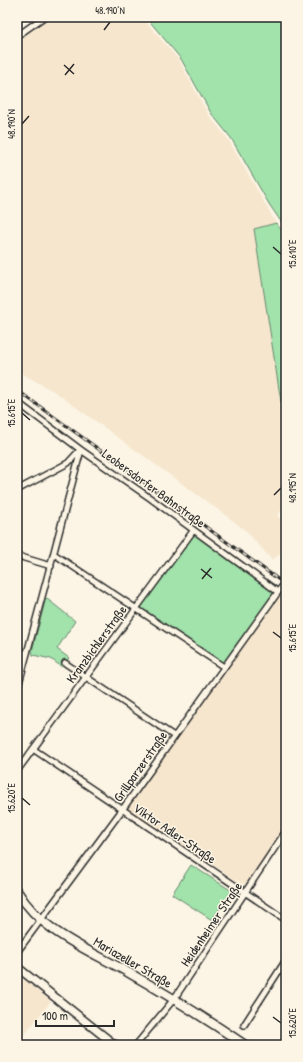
<svg xmlns="http://www.w3.org/2000/svg" width="303" height="1062" font-family="'Patrick Hand',sans-serif">
  <style>
    .built { fill: #f6e6ce }
    .green { fill: #a2e2ab; stroke: #66866b }
    .lines { fill: none; stroke-linecap: round; stroke-linejoin: round }
    .street-casing { stroke: #2b2b2b; stroke-width: 8 }
    .secondary-casing { stroke: #2b2b2b; stroke-width: 10 }
    .primary-casing { stroke: #2b2b2b; stroke-width: 11 }
    .street { stroke: #fcf5e5; stroke-width: 5 }
    .secondary { stroke: #fcf5e5; stroke-width: 7 }
    .primary { stroke: #fcf5e5; stroke-width: 8 }
    .rail-casing { stroke: #2b2b2b; stroke-width: 3 }
    .rail { stroke: #fcf5e5; stroke-width: 1.5; stroke-dasharray: 4.5; stroke-linecap: butt }
    .ticks { fill: none; stroke: #2b2b2b; stroke-width: 1.5 }
    .labels { text-anchor: middle; dominant-baseline: central; stroke-width: 3; stroke-linejoin: round; paint-order: stroke }
    .street-label { font-size: 13px; fill: #2b2b2b; stroke: #fcf5e5 }
    .neatline { fill: none; stroke: #2b2b2b; stroke-width: 1.5 }
    .ticks-label { font-size: 10px; text-anchor: middle; fill: #2b2b2b }
  </style>
  <rect width="100%" height="100%" fill="#fcf5e5"/>
  <filter id="ink" filterUnits="userSpaceOnUse"><feTurbulence type="fractalNoise" baseFrequency=".025" numOctaves="2"/><feDisplacementMap in="SourceGraphic" scale="8" xChannelSelector="R" yChannelSelector="G"/><feConvolveMatrix kernelMatrix="1 2 1 2 8 2 1 2 1" color-interpolation-filters="sRGB"/></filter>
  <g filter="url(#ink)">
    <path class="built" d="M51,17H142L179,60L208,114L228,139L276,223L254,229L281,402H283L286,421V505L277,516L286,522V557L282,553L272,560L246,531L228,517L55,392L17,371V40Z
      M286,585V825L248,883L242,884L127,809L283,591L282,590Z
      M17,974L51,1001L22,1038L25,1041L22,1045H17Z"/>
    <path class="green" d="M146,17H286V229L269,204L231,138L211,113L181,59Z
      M276,223L286,236V421L283,402H281L254,229Z
      M193,531L278,592L224,667L137,608Z
      M46,598L75,621L57,649L69,658L62,667L51,659L33,655L32,651Z
      M191,865L232,891L212,920L172,894Z"/>
    <g class="lines">
      <g class="street-casing">
        <path id="street" d="M17,36L44,17
          M17,402L81,450L150,498L278,592
          M17,490L68,463L80,450
          M54,554L224,667
          M17,558L21,557L51,566
          M17,651L27,654
          M65,663L174,736
          M17,691L81,450
          M33,749L286,920
          M17,771L193,531
          M17,952L122,810L286,581
          M244,1025L286,960
          M136,1045L174,999L286,831
          M284,1045L286,1043"/>
      </g>
      <g class="secondary-casing">
        <path id="secondary" d="M17,967L115,1045"/>
      </g>
      <g class="primary-casing">
        <path id="primary" d="M17,891C43,934 90,950 131,974C170,996 208,1020 245,1045"/>
      </g>
      <use href="#street" class="street"/>
      <use href="#secondary" class="secondary"/>
      <use href="#primary" class="primary"/>
      <g class="rail-casing">
        <path id="rail" d="M17,390L286,585"/>
      </g>
      <use href="#rail" class="rail"/>
    </g>
  </g>
  <path class="ticks" d="M104,30L110,22M64,65L74,74M65,75L74,64M22,124L29,116M273,247L281,254M22,413L30,420M274,495L281,488M201,569L212,578M202,579L211,568M273,632L281,638M22,798L30,805M273,1017L281,1023"/>
  <g class="labels">
    <g class="street-label">
      <text transform="translate(154 488) rotate(36)">Leobersdorfer Bahnstraße</text>
      <text transform="translate(96 644) rotate(-54)">Kranzbichlerstraße</text>
      <text transform="translate(140 766) rotate(-55)">Grillparzerstraße</text>
      <text transform="translate(175 833) rotate(34)">Viktor Adler-Straße</text>
      <text transform="translate(211 924) rotate(-56)">Heidenheimer Straße</text>
      <text transform="translate(133 962) rotate(30)">Mariazeller Straße</text>
    </g>
  </g>
  <rect width="303" height="1062" fill="none" stroke="#fcf5e5" stroke-width="44"/>
  <path d="M36 1020v6h78v-6" fill="none" stroke="#2b2b2b" stroke-width="2"/>
  <text x="42" y="1020" font-size="12" fill="#2b2b2b" stroke="#fcf5e5" stroke-width="3" paint-order="stroke">100 m</text>
  <rect x="22" y="22" width="259" height="1018" class="neatline"/>
  <g class="ticks-label">
    <text x="110" y="14">48.190°N</text>
    <text transform="translate(11 124) rotate(-90)" y="4">48.190°N</text>
    <text transform="translate(292 254) rotate(-90)" y="4">15.610°E</text>
    <text transform="translate(11 413) rotate(-90)" y="4">15.615°E</text>
    <text transform="translate(292 488) rotate(-90)" y="4">48.195°N</text>
    <text transform="translate(292 638) rotate(-90)" y="4">15.615°E</text>
    <text transform="translate(11 798) rotate(-90)" y="4">15.620°E</text>
    <text transform="translate(292 1023) rotate(-90)" y="4">15.620°E</text>
  </g>
</svg>
